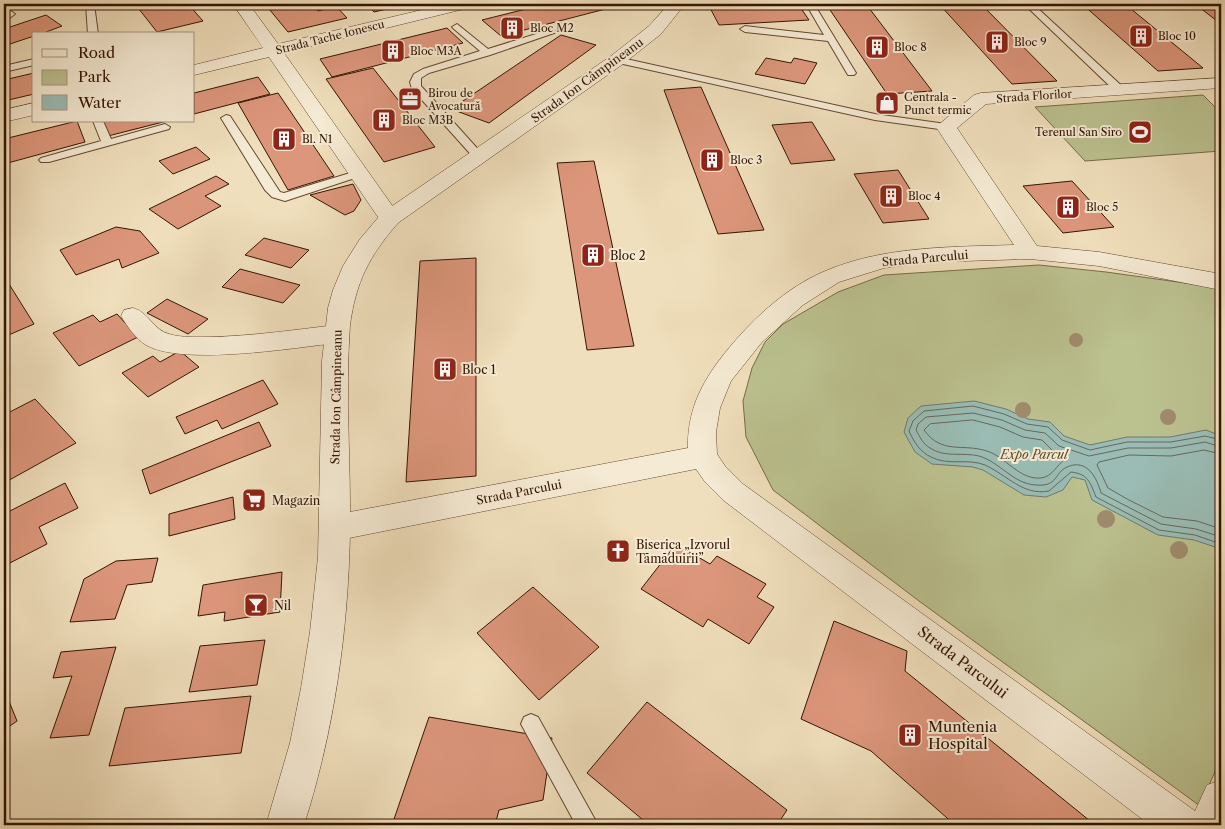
<svg xmlns="http://www.w3.org/2000/svg" width="1225" height="829" font-family="'Libre Caslon Text',serif">
  <style>
    .green { fill: #bbc18f; stroke: #786b48 }
    .water { fill: #9abcb4; stroke: #71796c }
    .lines { fill: none; stroke-linecap: round; stroke-linejoin: round }
    .shore { stroke: #67685a; stroke-width: 1 }
    .building { fill: #dc967b; stroke: #341500 }
    .service-casing { stroke: #63482f; stroke-width: 2 }
    .minor-casing { stroke: #63482f; stroke-width: 1 }
    .tertiary-casing { stroke: #63482f; stroke-width: 1 }
    .service { fill: #f5ead3; fill-rule: evenodd }
    .minor { fill: #f5ead3; fill-rule: evenodd }
    .tertiary { fill: #f5ead3; fill-rule: evenodd }
    .tree { fill: #9f8c6c }
    .labels { text-anchor: middle; dominant-baseline: central; stroke-width: 4; stroke-linejoin: round; paint-order: stroke }
    .far-poi-label { font-size: 11px; fill: #341500; stroke: #f5ead3; text-anchor: start }
    .far-street-label { font-size: 11px; fill: #341500; stroke: #f5ead3 }
    .street-label { font-size: 12px; fill: #341500; stroke: #f5ead3 }
    .poi-label { font-size: 12px; fill: #341500; stroke: #f5ead3; text-anchor: start }
    .park-label { font-size: 12px; font-style: italic; fill: #5c492b; stroke: #f5ead3 }
    .near-street-label { font-size: 15px; fill: #341500; stroke: #f5ead3 }
    .near-poi-label { font-size: 15px; fill: #341500; stroke: #f5ead3; text-anchor: start }
  </style>
  <rect width="100%" height="100%" fill="#f0dfbc"/>
  <filter id="stains"><feTurbulence type="fractalNoise" baseFrequency=".004" numOctaves="4"/><feColorMatrix values="0 0 0 0 .2 0 0 0 0 .09 0 0 0 0 .02 0 0 0 .5 -.17"/></filter>
  <radialGradient id="worn" r=".72"><stop offset=".6" stop-color="#630" stop-opacity="0"/><stop offset="1" stop-color="#630" stop-opacity=".3"/></radialGradient>
  <path class="green" d="M1203,95L1221,113V151L1085,161L1035,107Z
    M1039,265L1106,272L1221,288V758L1200,806L919,601L773,490L746,437L743,401L752,368L765,342L783,324L838,292L884,275Z"/>
  <path class="water" d="M974,401L1006,409L1028,419L1050,422L1064,436L1090,445L1127,437H1170L1206,430L1221,436V549L1194,540L1158,535L1092,500L1085,480L1072,477L1063,490L1046,497L1024,495L983,470L973,467L932,464L915,452L904,432L908,418L921,406Z"/>
  <g class="lines">
    <path class="shore" d="M973,420L1000,427L1023,437L1042,440L1053,451L1064,456L1065,459C1057,465 1052,477 1041,478C1019,480 1006,457 987,451C962,443 942,455 924,430L930,424Z
      M1221,440L1205,436L1171,442H1127L1090,450L1062,440L1048,427L1027,424L1004,414L973,406L924,411L913,421L909,431C914,442 920,452 931,457C948,466 968,458 985,465C1007,475 1023,496 1049,491L1071,472C1088,474 1090,482 1096,497L1159,530L1195,535L1221,544
      M1221,447L1205,442L1171,448H1128L1089,456L1059,446L1045,433L1025,430L1002,420L973,413L926,417L918,424L916,430C920,437 923,444 930,448C944,458 963,452 979,456C1000,462 1013,484 1036,485C1058,487 1054,473 1067,467C1087,458 1097,478 1101,493L1161,524L1196,529L1221,537
      M1221,454L1204,450L1171,456L1129,455L1099,462L1097,465L1108,488L1129,500L1163,517L1197,521L1221,529"/>
  </g>
  <path class="building" d="M135,4H188L203,21L157,32Z
    M265,4H312L318,11L336,6L347,18L288,32Z
    M367,4H408L374,12Z
    M546,4H625L501,36L482,20Z
    M739,4H798L809,20L719,25L709,6Z
    M826,4H866L932,91L887,94Z
    M939,4H981L1057,81L1012,84Z
    M1082,4H1125L1203,68L1158,71Z
    M1195,4H1221V24Z
    M46,15L62,26L41,34H34V36L4,46V29Z
    M447,28L463,43L332,77L320,59Z
    M561,35L596,45L489,123L451,109Z
    M766,58L791,63L794,58L817,63L805,84L755,74Z
    M373,68L435,147L384,162L326,79Z
    M34,73V94L4,101V80Z
    M258,77L270,94L194,114V93Z
    M701,87L764,230L718,234L664,90Z
    M278,93L334,176L288,190L238,103Z
    M77,121L85,142L4,164V139Z
    M103,121H167L108,136Z
    M812,122L835,160L791,164L772,125Z
    M196,147L210,159L173,174L159,161Z
    M594,161L634,346L587,350L557,163Z
    M898,170L929,219L883,223L854,174Z
    M216,176L229,184L205,196L221,206L178,229L149,209Z
    M1072,181L1114,227L1063,233L1023,186Z
    M353,184L361,200L354,211L345,215L310,195Z
    M116,227L140,231L159,253L122,268L119,259L76,275L60,250Z
    M264,238L309,250L291,268L245,255Z
    M476,258V476L406,482L420,261Z
    M240,269L300,285L283,303L222,287Z
    M4,276L34,324L4,337Z
    M167,299L208,319L188,334L147,313Z
    M117,314L138,337L79,366L53,333L93,315L100,322Z
    M180,351L199,367L148,397L122,373L153,356L160,362Z
    M263,380L278,404L222,429L217,420L185,434L176,417Z
    M35,399L76,443L4,483V415Z
    M259,422L271,446L150,494L142,470Z
    M65,483L78,508L39,527L47,544L4,566V514Z
    M233,497L235,519L169,536V514Z
    M676,544L710,564L717,556L766,584L757,597L774,607L749,644L708,619L703,627L641,589Z
    M158,558L152,582L127,585L115,619L70,622L84,579L116,561Z
    M282,572L280,612L224,621L225,612L198,616L203,585Z
    M533,587L599,647L539,700L477,633Z
    M834,621L907,651L905,671L1095,825H955L871,751L801,719Z
    M265,640L257,685L189,692L200,646Z
    M116,647L89,735L50,738L72,676L53,678L61,652Z
    M4,689L17,721L4,730Z
    M251,696L241,753L109,766L125,708Z
    M647,702L787,810L777,825H649L587,773Z
    M429,717L552,738L543,800L499,810L495,825H392Z"/>
  <g class="lines">
    <g class="service-casing">
      <path id="service" d="M86,4H94L98,34H88Z
        M806,4H814L856,73L854,75H848L828,41L745,32L740,29L745,26L824,35Z
        M1024,4H1033L1124,88V92H1116Z
        M4,6L15,14L4,22Z
        M457,24L488,49L552,29L557,32L490,55L429,73L421,78V86L485,157L479,160L475,159L412,89L410,82L414,74L423,69L480,51L454,29L452,27Z
        M617,57L875,114L946,124L951,127L946,130L875,120L614,62L612,60Z
        M34,59V65L4,72V66Z
        M226,115L230,116L280,192L284,193L360,170L366,173L364,175L285,201L272,197L265,190L221,118Z
        M93,121H103L111,139L165,124L170,127L169,129L49,162H41L39,160L41,158L101,141Z
        M531,714L538,717L598,825H576L521,724L524,717Z"/>
    </g>
    <g class="minor-casing">
      <path id="minor" d="M233,4H249L278,44L447,4H474L472,7L284,53L401,218L398,223L390,225L382,223L269,57L194,75V65L263,48Z
        M1221,78V88L986,104L957,128L1037,246L1099,252L1221,274V290L1099,266L1030,259L931,262L884,268L839,282L803,305L762,342L731,381L720,408L716,432L717,454L725,466L743,484L1195,811L1207,785L1221,780V825H1150L723,500L705,482L696,469L334,541L323,537L319,528L323,519L334,515L688,448C687,408 704,378 729,348C754,318 786,288 823,272C882,246 951,247 1014,245L936,127L974,95L981,93Z
        M34,103V115L4,122V110Z
        M133,308C149,312 153,330 169,334C182,338 197,337 210,337C252,336 294,330 336,325L345,328L349,334L345,340L336,343C294,348 181,366 146,345C136,339 127,326 121,316L124,310Z"/>
    </g>
    <g class="tertiary-casing">
      <path id="tertiary" d="M669,4H685L661,34L623,64L398,223C369,256 356,282 350,325C345,395 351,464 350,534C348,633 334,731 304,825H266L290,743L301,688L310,632L318,557L322,361L328,308L333,290L343,266L360,239L382,213L611,56L649,26Z"/>
    </g>
    <use href="#service" class="service"/>
    <use href="#minor" class="minor"/>
    <use href="#tertiary" class="tertiary"/>
  </g>
  <g class="tree">
    <circle cx="1076" cy="340" r="7"/>
    <circle cx="1023" cy="410" r="8"/>
    <circle cx="1168" cy="417" r="8"/>
    <circle cx="1106" cy="519" r="9"/>
    <circle cx="1179" cy="550" r="9"/>
  </g>
  <defs>
    <g id="building-square" transform="scale(1.25)"><rect x="-9" y="-9" width="18" height="18" rx="4" fill="#8f2418" stroke="#f5ead3"/><path d="M-4-6H4V6H1V3H-1V6H-4ZM-2.5-4.3h1.7v1.8h-1.7ZM.8-4.3h1.7v1.8H.8ZM-2.5-1h1.7V.8h-1.7ZM.8-1h1.7V.8H.8Z" fill="#fff"/></g>
    <g id="office-square" transform="scale(1.25)"><rect x="-9" y="-9" width="18" height="18" rx="4" fill="#8f2418" stroke="#f5ead3"/><path d="M-6-3h4V-5.5h4V-3h4V5H-6ZM-1-4.5V-3h2v-1.5ZM-6 0V1H6V0Z" fill="#fff"/></g>
    <g id="shop-square" transform="scale(1.25)"><rect x="-9" y="-9" width="18" height="18" rx="4" fill="#8f2418" stroke="#f5ead3"/><path d="M-5-2.5h2.3a2.7 3.5 0 0 1 5.4 0H5L5.5 6h-11ZM-1.5-2.5h3a1.5 2.3 0 0 0-3 0Z" fill="#fff"/></g>
    <g id="stadium-square" transform="scale(1.25)"><rect x="-9" y="-9" width="18" height="18" rx="4" fill="#8f2418" stroke="#f5ead3"/><path d="M0-5a6.5 5 0 1 0 0 10a6.5 5 0 1 0 0-10ZM-3.5-1.8h7v3.6h-7Z" fill="#fff"/></g>
    <g id="supermarket-square" transform="scale(1.25)"><rect x="-9" y="-9" width="18" height="18" rx="4" fill="#8f2418" stroke="#f5ead3"/><path d="M-6-5.5h2.5l.6 2H6L4.5 2H-2.5L-4.4-4H-6ZM-1.5 3.2a1.3 1.3 0 1 0 .1 0ZM3 3.2a1.3 1.3 0 1 0 .1 0Z" fill="#fff"/></g>
    <g id="church-square" transform="scale(1.25)"><rect x="-9" y="-9" width="18" height="18" rx="4" fill="#8f2418" stroke="#f5ead3"/><path d="M-1.2-6h2.4v3.5h3.3v2.4h-3.3V6h-2.4V-.1h-3.3v-2.4h3.3Z" fill="#fff"/></g>
    <g id="bar-square" transform="scale(1.25)"><rect x="-9" y="-9" width="18" height="18" rx="4" fill="#8f2418" stroke="#f5ead3"/><path d="M-6-5H6L.8 .8V4.5H3.5V6h-7V4.5H-.8V.8Z" fill="#fff"/></g>
  </defs>
  <g fill-rule="evenodd">
    <use href="#building-square" x="512" y="28"/>
    <use href="#building-square" x="1141" y="36"/>
    <use href="#building-square" x="997" y="42"/>
    <use href="#building-square" x="877" y="47"/>
    <use href="#building-square" x="393" y="51"/>
    <use href="#office-square" x="410" y="99"/>
    <use href="#shop-square" x="887" y="103"/>
    <use href="#building-square" x="384" y="120"/>
    <use href="#stadium-square" x="1140" y="132"/>
    <use href="#building-square" x="284" y="139"/>
    <use href="#building-square" x="712" y="160"/>
    <use href="#building-square" x="891" y="196"/>
    <use href="#building-square" x="1068" y="207"/>
    <use href="#building-square" x="593" y="255"/>
    <use href="#building-square" x="445" y="369"/>
    <use href="#supermarket-square" x="254" y="500"/>
    <use href="#church-square" x="618" y="551"/>
    <use href="#bar-square" x="256" y="605"/>
    <use href="#building-square" x="910" y="735"/>
  </g>
  <g class="labels">
    <g class="far-poi-label">
      <text x="530" y="28">Bloc M2</text>
      <text x="1158" y="36">Bloc 10</text>
      <text x="1014" y="42">Bloc 9</text>
      <text x="894" y="47">Bloc 8</text>
      <text x="410" y="51">Bloc M3A</text>
      <text x="428" y="93">Birou de<tspan x="428" dy="13">Avocatură</tspan></text>
      <text x="904" y="97">Centrala -<tspan x="904" dy="13">Punct termic</tspan></text>
      <text x="402" y="120">Bloc M3B</text>
      <text x="1122" y="132" text-anchor="end">Terenul San Siro</text>
      <text x="302" y="139">Bl. N1</text>
      <text x="730" y="160">Bloc 3</text>
      <text x="908" y="196">Bloc 4</text>
      <text x="1086" y="207">Bloc 5</text>
    </g>
    <g class="far-street-label">
      <text transform="translate(330 37) rotate(-14)">Strada Tache Ionescu</text>
      <text transform="translate(1034 96) rotate(-4)">Strada Florilor</text>
    </g>
    <g class="street-label">
      <text transform="translate(587 80) rotate(-36)">Strada Ion Câmpineanu</text>
      <text transform="translate(925 258) rotate(-5)">Strada Parcului</text>
      <text transform="translate(336 397) rotate(-89)">Strada Ion Câmpineanu</text>
      <text transform="translate(519 492) rotate(-11)">Strada Parcului</text>
    </g>
    <g class="poi-label">
      <text x="610" y="255">Bloc 2</text>
      <text x="462" y="369">Bloc 1</text>
      <text x="272" y="500">Magazin</text>
      <text x="636" y="544">Biserica „Izvorul<tspan x="636" dy="14">Tămăduirii”</tspan></text>
      <text x="274" y="605">Nil</text>
    </g>
    <g class="park-label">
      <text x="1034" y="454">Expo Parcul</text>
    </g>
    <g class="near-street-label">
      <text transform="translate(963 662) rotate(37)">Strada Parcului</text>
    </g>
    <g class="near-poi-label">
      <text x="928" y="726">Muntenia<tspan x="928" dy="17">Hospital</tspan></text>
    </g>
  </g>
  <rect width="1225" height="829" fill="none" stroke="#f0dfbc" stroke-width="20"/>
  <rect x="5" y="5" width="1215" height="819" fill="none" stroke="#341500" stroke-width="2.5"/>
  <rect x="10" y="10" width="1205" height="809" fill="none" stroke="#341500"/>
  <rect x="32" y="32" width="162" height="90" fill="#f5ead3" stroke="#a8957f"/>
  <rect x="42" y="49" width="25" height="8" fill="#f5ead3" stroke="#a8957f"/>
  <text x="78" y="58" font-size="15" fill="#341500">Road</text>
  <rect x="42" y="70" width="25" height="15" fill="#bbc18f" stroke="#a8957f"/>
  <text x="78" y="82" font-size="15" fill="#341500">Park</text>
  <rect x="42" y="95" width="25" height="15" fill="#9abcb4" stroke="#a8957f"/>
  <text x="78" y="108" font-size="15" fill="#341500">Water</text>
  <rect width="100%" height="100%" filter="url(#stains)"/>
  <rect width="100%" height="100%" fill="url(#worn)"/>
</svg>
